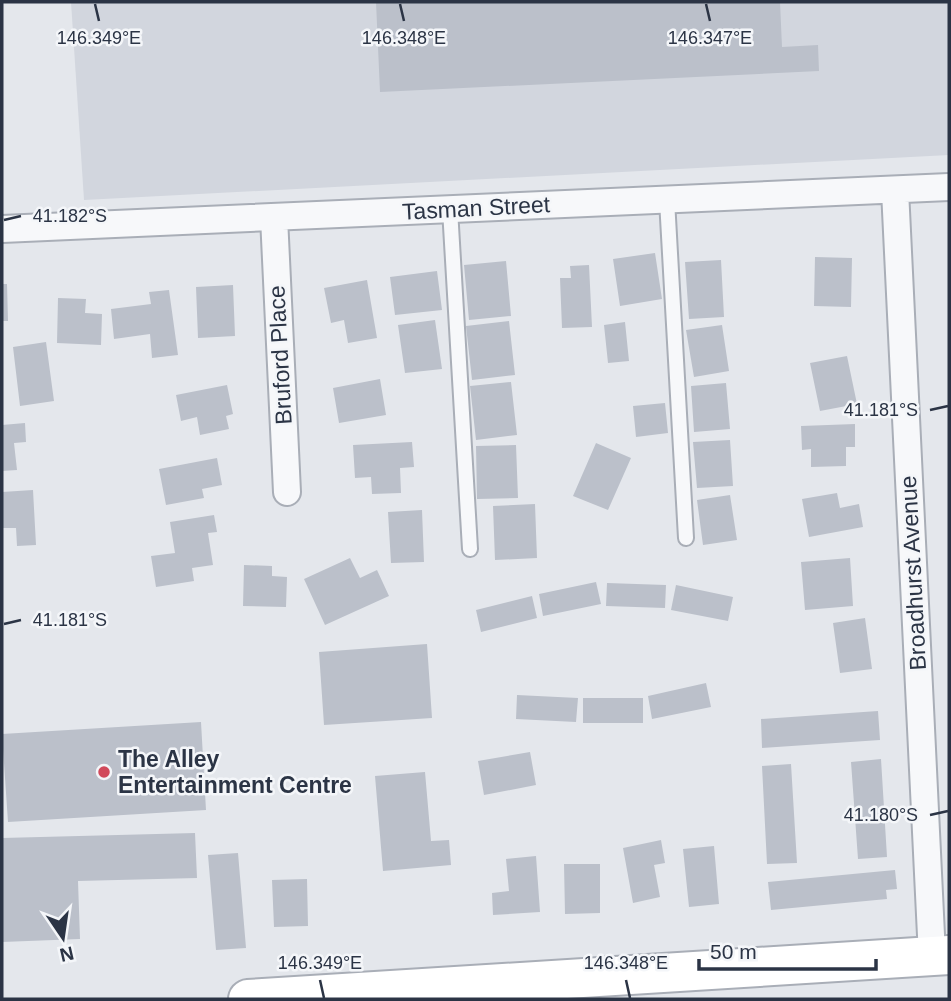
<svg xmlns="http://www.w3.org/2000/svg" width="951" height="1001" font-family="Arial,sans-serif">
  <style>
    .built { fill: #d2d6de }
    .building { fill: #bbc0ca }
    .lines { fill: none; stroke-linecap: round; stroke-linejoin: round }
    .lane-casing { stroke: #a9aeb7; stroke-width: 18 }
    .street-casing { stroke: #a9aeb7; stroke-width: 30 }
    .secondary-casing { stroke: #a9aeb7; stroke-width: 42 }
    .lane { stroke: #f7f8fa; stroke-width: 14 }
    .street { stroke: #f7f8fa; stroke-width: 26 }
    .secondary { stroke: #fff; stroke-width: 38 }
    .ticks { fill: none; stroke: #2b3445; stroke-width: 2.5 }
    .poi-dot { fill: #d1495b; stroke: #f4f6f9; stroke-width: 2.5 }
    .labels { text-anchor: middle; dominant-baseline: central; stroke-width: 5; stroke-linejoin: round; paint-order: stroke }
    .street-label { font-size: 23px; fill: #2b3445; stroke: #f4f6f9 }
    .poi-label { font-size: 23px; font-weight: bold; fill: #2b3445; stroke: #f4f6f9; text-anchor: start }
    .ticks-label { font-size: 18px; text-anchor: middle; fill: #2b3445; stroke: #f4f6f9; stroke-width: 5; stroke-linejoin: round; paint-order: stroke }
  </style>
  <rect width="100%" height="100%" fill="#e4e7ec"/>
  <path class="built" d="M71,2H949V155L84,200Z"/>
  <path class="building" d="M376,2H780L782,47L818,45L819,71L380,92Z
    M655,253L662,299L620,306L613,259Z
    M815,257L852,258L851,307L814,306Z
    M721,260L724,317L689,319L685,262Z
    M506,261L511,316L469,320L464,265Z
    M589,265L592,327L562,328L560,278H571L570,266Z
    M437,271L442,310L395,315L390,277Z
    M367,280L377,338L348,343L344,320L331,323L324,288Z
    M2,284H7L8,321H2Z
    M233,285L235,336L198,338L196,287Z
    M169,290L178,355L152,358L150,334L114,339L111,309L151,304L149,292Z
    M58,298L86,299L85,313L102,314L101,345L57,343Z
    M435,320L442,369L405,373L398,325Z
    M509,321L515,375L472,380L466,326Z
    M625,322L629,361L608,363L604,325Z
    M722,325L729,371L694,377L686,330Z
    M46,342L54,401L20,406L13,347Z
    M847,356L857,404L820,411L810,363Z
    M380,379L386,415L339,423L333,388Z
    M511,382L517,435L476,440L470,386Z
    M726,383L730,429L694,432L691,386Z
    M227,385L233,414L226,416L229,429L200,435L197,417L181,421L176,395Z
    M665,403L668,433L636,437L633,406Z
    M25,423L26,442L14,443L17,470L2,471V425Z
    M855,424V447H846V466L811,467V449L802,450L801,426Z
    M730,440L733,486L697,488L693,442Z
    M412,442L414,467L400,468L401,493L372,494L371,477L355,478L353,445Z
    M596,443L631,458L608,510L573,496Z
    M516,445L518,498L477,499L476,446Z
    M217,458L222,485L202,489L204,498L166,505L159,469Z
    M33,490L36,545L17,546L16,528H2V492Z
    M837,493L840,508L859,504L863,527L809,537L802,499Z
    M730,495L737,540L703,545L697,500Z
    M535,504L537,558L495,560L493,506Z
    M422,510L424,562L391,563L388,512Z
    M214,515L217,532L208,533L213,565L192,568L194,581L156,587L151,556L175,553L170,522Z
    M350,558L360,578L377,570L389,596L325,625L304,579Z
    M850,558L853,606L805,610L801,562Z
    M244,565L272,566V576L287,577L286,607L243,606Z
    M596,582L601,604L543,616L539,594Z
    M607,583L666,585L665,608L606,606Z
    M676,585L733,597L728,621L671,610Z
    M532,596L537,618L481,632L476,610Z
    M865,618L872,669L840,673L833,623Z
    M427,644L432,718L324,725L319,652Z
    M706,683L711,707L652,719L648,696Z
    M517,695L578,698L576,722L516,719Z
    M583,698H643V723H583Z
    M878,711L880,740L762,748L761,719Z
    M201,722L206,810L8,822L2,734Z
    M530,752L536,785L484,795L478,761Z
    M881,759L887,857L858,859L851,762Z
    M791,764L797,863L767,864L762,766Z
    M425,772L431,841L449,840L451,865L383,871L375,776Z
    M195,833L197,878L78,881L80,939L2,942V838Z
    M661,840L665,863L654,865L660,897L633,903L623,848Z
    M714,846L719,904L689,907L683,849Z
    M238,853L246,948L216,950L208,855Z
    M536,856L540,912L493,915L492,893L509,891L506,859Z
    M564,864H600V913L565,914Z
    M895,870L897,889L886,890L887,899L771,910L768,882Z
    M307,879L308,926L274,927L272,880Z"/>
  <g class="lines">
    <g class="lane-casing">
      <path id="lane" d="M667,200L686,538
        M450,209L470,549"/>
    </g>
    <g class="street-casing">
      <path id="street" d="M895,190L932,956
        M274,217L287,492
        M2,229L949,187"/>
    </g>
    <g class="secondary-casing">
      <path id="secondary" d="M248,999L949,955"/>
    </g>
    <use href="#lane" class="lane"/>
    <use href="#street" class="street"/>
    <use href="#secondary" class="secondary"/>
  </g>
  <path class="ticks" d="M95,4L99,21M400,4L404,21M706,4L710,21M4,220L21,216M930,410L948,406M4,624L21,620M930,815L948,811M320,980L324,998M626,980L630,998"/>
  <circle class="poi-dot" cx="104" cy="772" r="7"/>
  <g class="labels">
    <g class="street-label">
      <text transform="translate(476 208) rotate(-3)">Tasman Street</text>
      <text transform="translate(280 355) rotate(-93)">Bruford Place</text>
      <text transform="translate(913 573) rotate(-93)">Broadhurst Avenue</text>
    </g>
    <g class="poi-label">
      <text x="118" y="759">The Alley<tspan x="118" dy="26">Entertainment Centre</tspan></text>
    </g>
  </g>
  <g class="ticks-label">
    <text x="99" y="44">146.349°E</text>
    <text x="404" y="44">146.348°E</text>
    <text x="710" y="44">146.347°E</text>
    <text x="70" y="222">41.182°S</text>
    <text x="881" y="416">41.181°S</text>
    <text x="70" y="626">41.181°S</text>
    <text x="881" y="821">41.180°S</text>
    <text x="320" y="969">146.349°E</text>
    <text x="626" y="969">146.348°E</text>
  </g>
  <rect width="951" height="1001" fill="none" stroke="#2b3445" stroke-width="7"/>
  <g transform="translate(63 938) rotate(167)" stroke="#f4f6f9" stroke-width="5" paint-order="stroke">
  <path d="M0-5L12 26L0 18L-12 26Z" fill="#2b3445"/>
  <text y="-10" font-size="19" font-weight="bold" text-anchor="middle" fill="#2b3445">N</text>
  </g>
  <path d="M699 959v10h177v-10" fill="none" stroke="#2b3445" stroke-width="3.5"/>
  <text x="710" y="959" font-size="21" fill="#2b3445" stroke="#f4f6f9" stroke-width="5" paint-order="stroke">50 m</text>
</svg>
